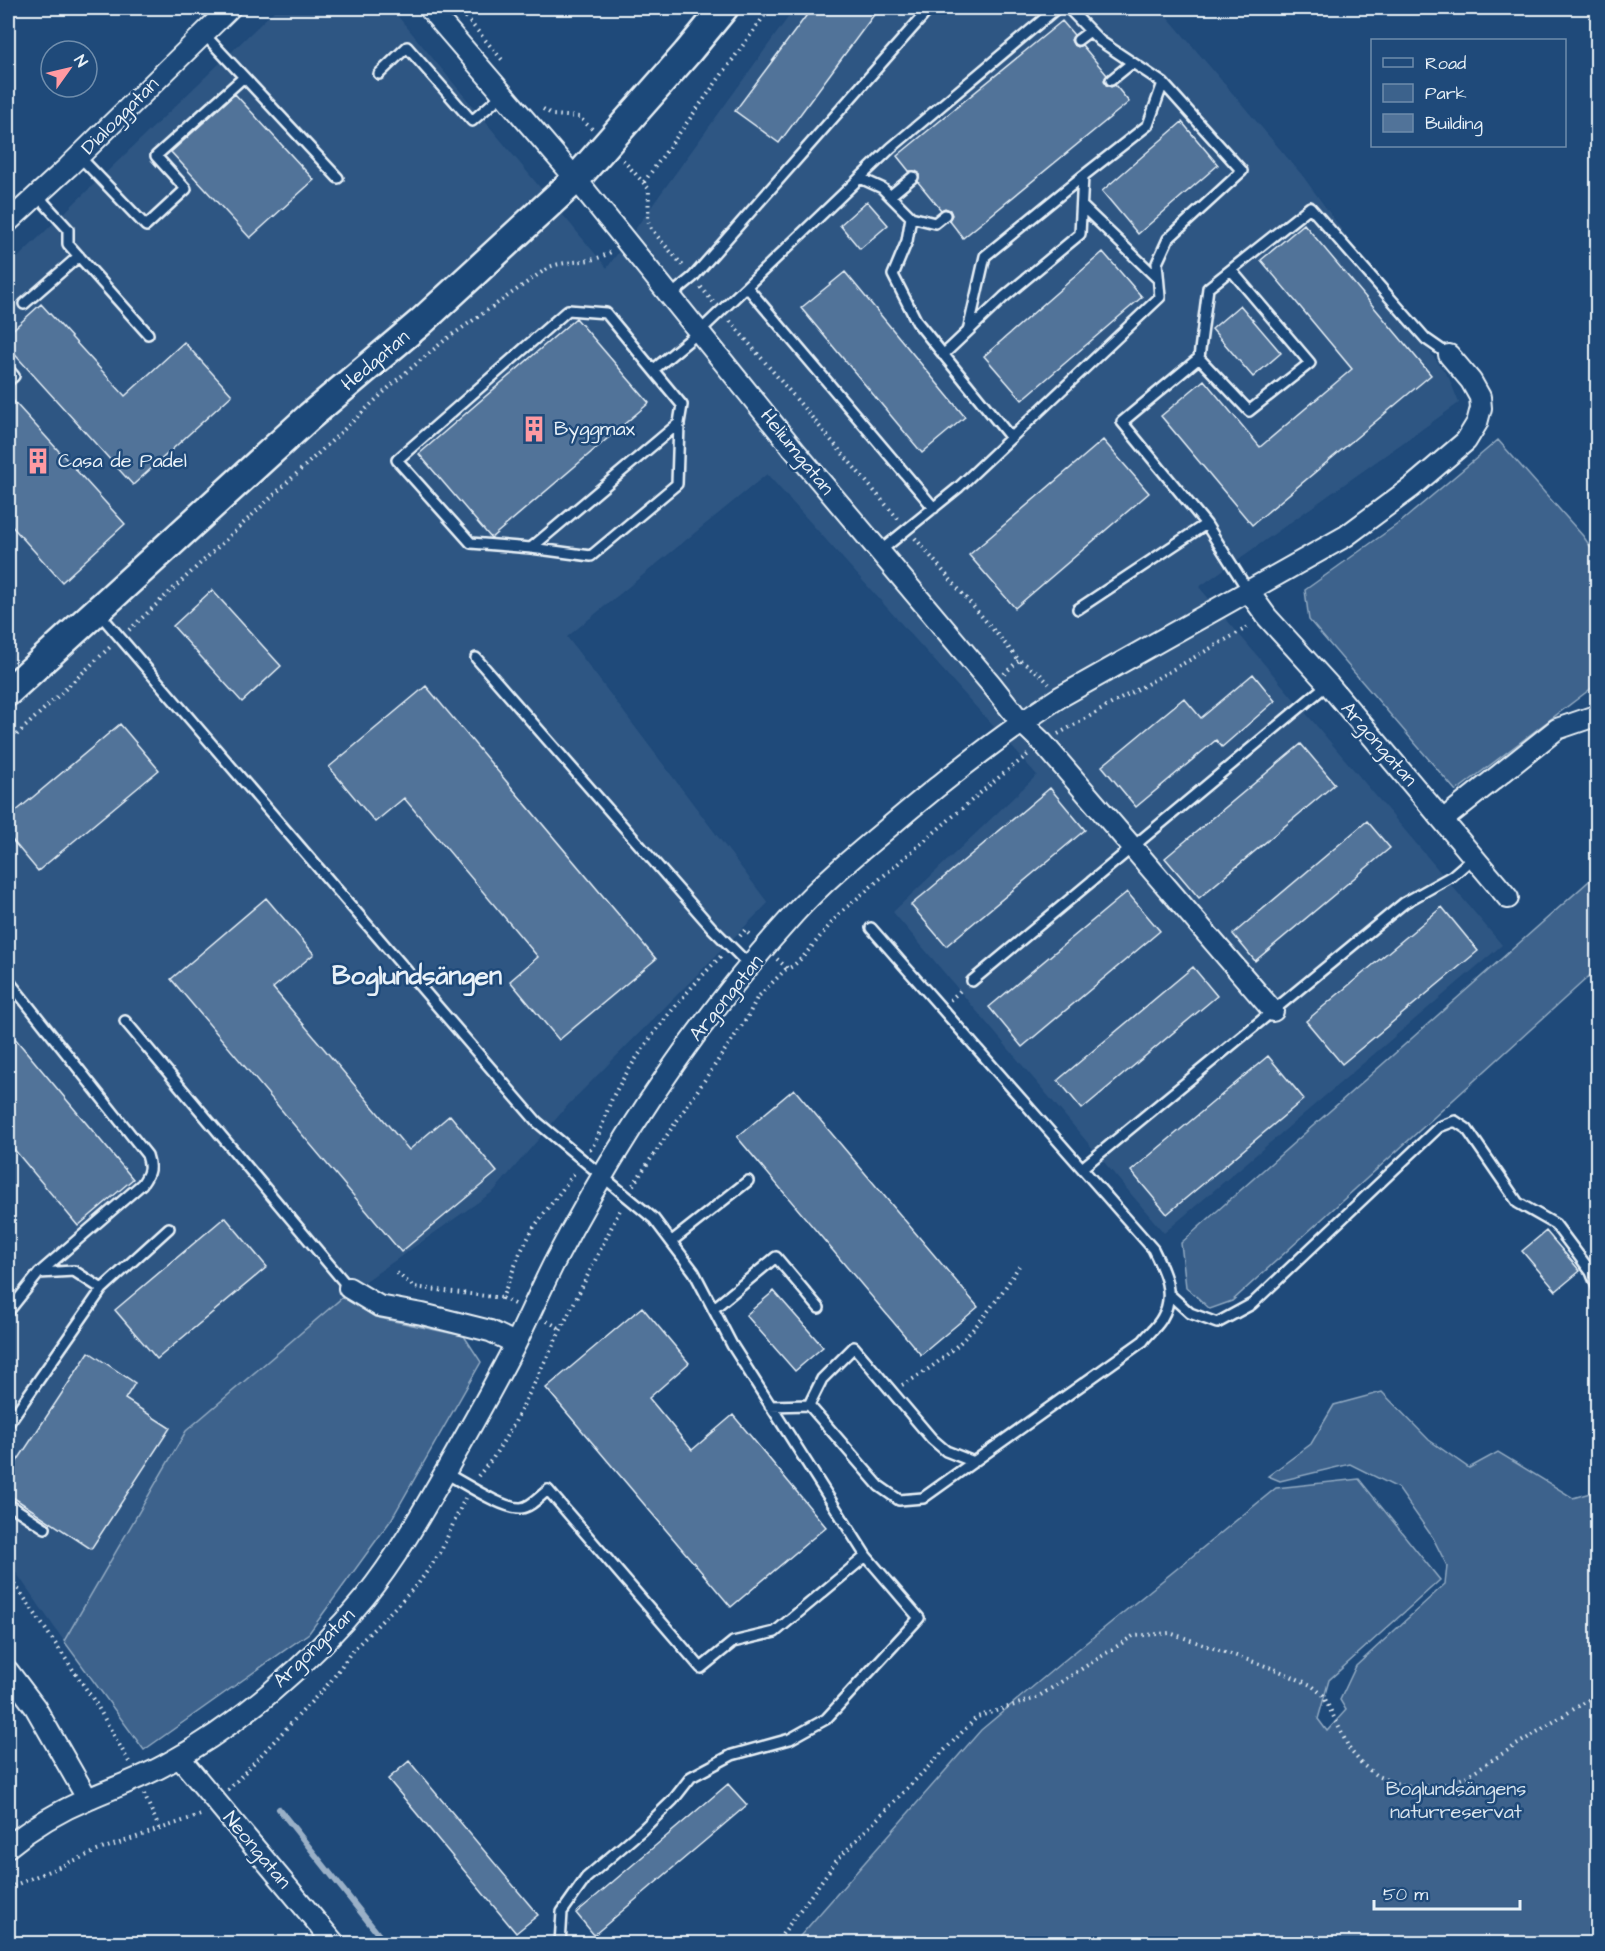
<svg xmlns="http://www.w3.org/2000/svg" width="1605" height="1951" font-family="'Architects Daughter',sans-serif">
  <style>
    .built { fill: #2e5683 }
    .green { fill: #3c628c; stroke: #92aac2; stroke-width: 1.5 }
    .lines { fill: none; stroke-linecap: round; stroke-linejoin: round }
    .stream { stroke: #9ab0c7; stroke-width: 6 }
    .building { fill: #517399; stroke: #e8f1f8; stroke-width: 1.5 }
    .lane-casing { stroke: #e8f1f8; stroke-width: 14 }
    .street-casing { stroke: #e8f1f8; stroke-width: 24 }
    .secondary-casing { stroke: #e8f1f8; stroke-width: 32 }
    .path { stroke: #e8f1f8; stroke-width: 4; stroke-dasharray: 1.5 4.5; stroke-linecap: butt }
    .lane { stroke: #1f4a7a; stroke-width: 9 }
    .street { stroke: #1f4a7a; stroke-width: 20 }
    .secondary { stroke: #1f4a7a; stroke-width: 27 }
    .labels { text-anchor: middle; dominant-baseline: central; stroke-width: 5; stroke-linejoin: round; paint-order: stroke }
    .street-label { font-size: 20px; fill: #e8f1f8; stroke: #1f4a7a }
    .poi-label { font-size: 20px; fill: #e8f1f8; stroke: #1f4a7a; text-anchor: start }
    .park-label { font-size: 20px; fill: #d7e3ed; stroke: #1f4a7a }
    .district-label { font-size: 26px; font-weight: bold; fill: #e8f1f8; stroke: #1f4a7a }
  </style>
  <rect width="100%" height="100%" fill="#1f4a7a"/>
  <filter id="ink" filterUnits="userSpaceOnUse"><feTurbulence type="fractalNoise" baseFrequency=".0167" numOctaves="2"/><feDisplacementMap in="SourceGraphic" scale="12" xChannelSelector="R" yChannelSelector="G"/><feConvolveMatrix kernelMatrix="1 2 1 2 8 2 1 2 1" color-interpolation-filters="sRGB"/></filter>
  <g filter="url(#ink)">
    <path class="built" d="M277,8H391L607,268L795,8H1160L1302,175L1449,378L1459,403L1199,587L1502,945L1164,1233L893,912L1037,775L767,474L567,637L768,903L568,1105L494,1191L343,1297L186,1431L64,1641L8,1561V267Z"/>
    <path class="green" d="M1498,440L1583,536L1597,556V684L1456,791L1309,620L1305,590L1402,521Z
      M1597,874V969L1232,1301L1210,1309L1186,1287L1181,1243Z
      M343,1297L375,1317L464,1336L481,1362L391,1520L309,1633L144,1750L64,1641L186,1431Z
      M1382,1392L1429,1440L1469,1468L1498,1452L1573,1498L1597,1491V1943H794L981,1730L1060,1664L1276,1488L1359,1479L1440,1580L1329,1680L1318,1719L1327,1731L1346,1710L1340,1700L1356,1666L1445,1584L1447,1566L1433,1538L1398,1488L1350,1464L1280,1481L1268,1476L1311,1444L1334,1405Z"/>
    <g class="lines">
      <path class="stream" d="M279,1809L386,1944"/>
    </g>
    <path class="building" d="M812,8H879L779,143L735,111Z
      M1062,21L1074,35L1071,40L1073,44L1078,47L1082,45L1107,75L1104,80L1106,85L1111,87L1115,85L1129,102L963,238L949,220L952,215L950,210L945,208L941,210L918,182L919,173L915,171H909L897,156Z
      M235,94L314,180L250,238L171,152Z
      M1182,122L1218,165L1138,234L1102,191Z
      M867,201L888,225L860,249L840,225Z
      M1304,224L1431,375L1252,525L1161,416L1204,380L1260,447L1352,369L1261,260Z
      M1103,252L1142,297L1022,400L984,356Z
      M845,272L965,417L922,453L801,308Z
      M41,304L125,396L184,342L232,395L133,485L8,347V334Z
      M1240,305L1281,353L1253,377L1212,329Z
      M576,318L649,403L491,538L419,454Z
      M8,395L125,524L62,582L8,522Z
      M1103,440L1149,493L1015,608L969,555Z
      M212,590L281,666L242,702L173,626Z
      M1253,674L1275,701L1222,747L1216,740L1136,807L1102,766L1184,698L1201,718Z
      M426,686L656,959L559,1040L510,981L538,957L404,798L375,822L329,767Z
      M120,724L159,770L38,871L8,835V818Z
      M1301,744L1335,784L1199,898L1165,858Z
      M1050,788L1085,830L946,946L911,905Z
      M1367,821L1390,848L1255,961L1233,934Z
      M1127,892L1160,931L1022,1047L989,1007Z
      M266,898L314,954L273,988L409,1150L450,1115L497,1172L401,1252L171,979Z
      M1442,907L1478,951L1342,1064L1306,1021Z
      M1193,967L1217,996L1082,1109L1058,1080Z
      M8,1030L133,1179L78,1226L8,1142Z
      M1268,1056L1304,1099L1167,1214L1131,1171Z
      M794,1089L978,1307L921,1355L737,1137Z
      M225,1217L267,1267L157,1359L115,1310Z
      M1546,1231L1580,1271L1556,1291L1522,1251Z
      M774,1291L823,1347L795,1371L746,1315Z
      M642,1307L689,1363L649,1398L692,1450L733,1415L826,1527L731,1607L546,1388Z
      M89,1352L135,1383L125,1399L170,1428L91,1549L8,1494V1475Z
      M409,1761L538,1915L516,1933L388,1779Z
      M728,1784L747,1805L594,1935L576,1913Z"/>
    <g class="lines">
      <g class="lane-casing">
        <path id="lane" d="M203,33L338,178
          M1078,40L1090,31
          M379,74L407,47L472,121L503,94
          M1111,80L1132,63
          M79,156L146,226L186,189L156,156L244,77
          M860,178L882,188L911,217L907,241L893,275L917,322L1011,438
          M37,195L68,229V244L148,334
          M890,196L913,177
          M1082,206L1158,279
          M911,217L935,223L945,215
          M747,287L934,508
          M670,296L693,277L930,8
          M24,304L79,256
          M568,310L606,313L682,405L679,423L531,548L471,543L397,460Z
          M968,331L985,256L1083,176
          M943,355L1004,297L1080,234L1083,176L1148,125L1163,83
          M1199,358L1249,411L1310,363L1231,270
          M8,369L14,376L8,381
          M653,370L699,332L891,148L1057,8
          M531,548L591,556L677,484L679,423
          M879,552L959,487L1160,297L1157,263L1168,239L1242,171L1163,83L1100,41L1068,8
          M1249,592L1206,524L1122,422L1199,358L1208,288L1310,207L1426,339L1449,355
          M1078,609L1206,524
          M98,612L537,1122L654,1219L694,1272L732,1345L866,1556L775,1632L733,1642L701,1668L548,1490C540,1496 531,1507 521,1508C502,1509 463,1482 445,1473
          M476,658L712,928L750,966
          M8,980L147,1155C151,1167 150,1173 142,1184L39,1273L8,1312
          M972,981L1328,684
          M125,1021L349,1288
          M1082,1168L1404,903L1452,876L1474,857
          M672,1241L748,1181
          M39,1273L74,1271L102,1289
          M1169,1294L1190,1313L1217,1323L1252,1304L1439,1127L1455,1121L1467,1129L1518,1203L1555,1224L1591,1272L1598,1289
          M713,1309L776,1257L819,1308
          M809,1405L822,1379L854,1347L932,1439L946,1451L974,1462
          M770,1406L809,1405L879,1486L899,1500L923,1498L1143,1341C1149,1333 1158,1326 1162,1318C1176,1295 1164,1271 1153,1249L871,928
          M8,1424L102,1289L169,1228
          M8,1504L45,1528
          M560,1944L562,1912L586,1878L642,1830L673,1800L691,1777L732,1755L790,1739L826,1719L919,1618L866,1556"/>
      </g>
      <g class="street-casing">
        <path id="street" d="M429,8L576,179L795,451L991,684L1021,722L1043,743L1273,1011
          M8,222L68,167L230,8
          M1249,592L1267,617L1328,684L1508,898
          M1444,819L1557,729L1598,715
          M349,1288L379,1306L422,1314L490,1331L515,1343
          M8,1671L35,1707L87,1798
          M179,1757L335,1944
          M8,1847C32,1827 61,1810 90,1798C115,1787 139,1779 163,1766C238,1726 311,1663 365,1597C395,1560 419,1518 443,1476C468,1432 493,1388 516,1343C529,1316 541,1289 554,1263C619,1138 699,1019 794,914C820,885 852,858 882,833C939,784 998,737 1060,697L1346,536L1412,487L1466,441L1477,423L1481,408L1480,397L1471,381L1449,355"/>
      </g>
      <g class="secondary-casing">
        <g id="secondary">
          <path id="s1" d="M8,692L310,416L421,322L576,179L687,53L724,8"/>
        </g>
      </g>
      <path class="path" d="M458,8L504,62
        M543,109L553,115L579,117L592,129
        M623,160L649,189L648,221L651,229L684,267
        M644,182L770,8
        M701,287L713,302
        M730,321L898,519
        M915,538L1019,660L1040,674L1049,684
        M129,630L398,379L445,340L549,267C570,259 592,265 612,251
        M1004,674L1019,660
        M1058,734L1250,626
        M8,743L110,647
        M740,936L745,930L751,936
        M777,959L788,969
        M950,1000L962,989
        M590,1150C603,1132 605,1110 616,1091C645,1040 682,996 722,955
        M633,1185L747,1018L757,998L785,970L793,966L803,957L839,914L993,782L1030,753
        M397,1273L414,1287L502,1298
        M514,1304L502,1298L520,1253L534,1227L576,1171
        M547,1321L561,1329
        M902,1385C954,1358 989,1315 1019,1266
        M478,1476L493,1458L515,1422L621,1208
        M8,1574L95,1702L129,1762
        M228,1790L331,1681L352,1651L418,1584L440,1553L465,1498
        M144,1794L160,1830
        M8,1888L102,1849L203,1814
        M775,1944L837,1860L977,1717L1036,1698L1133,1636L1170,1633L1277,1670L1311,1685L1323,1695L1350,1750L1363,1765L1377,1776L1395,1783L1416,1787L1434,1786L1453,1783L1465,1777L1598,1694"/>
      <use href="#lane" class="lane"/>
      <use href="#street" class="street"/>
      <use href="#secondary" class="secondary"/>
    </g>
  </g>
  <defs>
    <g id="building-bare" transform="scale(2.07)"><path d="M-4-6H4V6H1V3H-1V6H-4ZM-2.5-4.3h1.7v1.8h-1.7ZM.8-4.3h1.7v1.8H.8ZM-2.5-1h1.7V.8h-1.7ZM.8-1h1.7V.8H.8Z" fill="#ff9aa2" stroke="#1f4a7a" stroke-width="2.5" paint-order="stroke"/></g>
  </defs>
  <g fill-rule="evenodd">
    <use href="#building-bare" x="534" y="429"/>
    <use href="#building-bare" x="38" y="461"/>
  </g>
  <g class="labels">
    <g class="street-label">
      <text transform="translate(120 116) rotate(-45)">Dialoggatan</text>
      <text stroke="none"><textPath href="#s1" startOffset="495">Hedgatan</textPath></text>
      <text transform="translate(797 452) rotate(51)">Heliumgatan</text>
      <text transform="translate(1379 744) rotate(49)">Argongatan</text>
      <text transform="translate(726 998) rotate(-51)">Argongatan</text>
      <text transform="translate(314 1648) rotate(-44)">Argongatan</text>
      <text transform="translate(257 1850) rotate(50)">Neongatan</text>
    </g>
    <g class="poi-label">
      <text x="554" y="429">Byggmax</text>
      <text x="58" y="461">Casa de Padel</text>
    </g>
    <g class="park-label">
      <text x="1456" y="1789">Boglundsängens<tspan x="1456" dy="23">naturreservat</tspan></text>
    </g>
    <g class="district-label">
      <text x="417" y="976">Boglundsängen</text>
    </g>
  </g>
  <rect width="1605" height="1951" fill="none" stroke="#1f4a7a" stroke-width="30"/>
  <rect x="15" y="15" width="1575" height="1921" fill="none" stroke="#e8f1f8" stroke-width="2" filter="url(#ink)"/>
  <rect x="1371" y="39" width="195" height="108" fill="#1f4a7a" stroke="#6f8dac" stroke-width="1.5"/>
  <rect x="1383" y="58" width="30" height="9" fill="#1f4a7a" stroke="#6f8dac" stroke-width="1.5"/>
  <text x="1425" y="69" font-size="18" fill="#e8f1f8">Road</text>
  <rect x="1383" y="84" width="30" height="18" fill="#3c628c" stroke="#6f8dac" stroke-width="1.5"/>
  <text x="1425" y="99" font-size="18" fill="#e8f1f8">Park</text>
  <rect x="1383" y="114" width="30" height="18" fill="#517399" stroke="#6f8dac" stroke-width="1.5"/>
  <text x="1425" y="129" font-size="18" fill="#e8f1f8">Building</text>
  <g transform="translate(69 69) rotate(56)"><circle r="28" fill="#1f4a7a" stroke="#6f8dac" stroke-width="1.5"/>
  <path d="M0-4.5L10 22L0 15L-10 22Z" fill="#ff9aa2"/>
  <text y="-9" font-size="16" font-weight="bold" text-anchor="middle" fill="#e8f1f8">N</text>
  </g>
  <path d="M1374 1900v9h146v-9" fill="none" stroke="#e8f1f8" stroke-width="3"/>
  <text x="1383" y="1900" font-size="18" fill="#e8f1f8" stroke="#1f4a7a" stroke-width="4.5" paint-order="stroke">50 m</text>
</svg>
